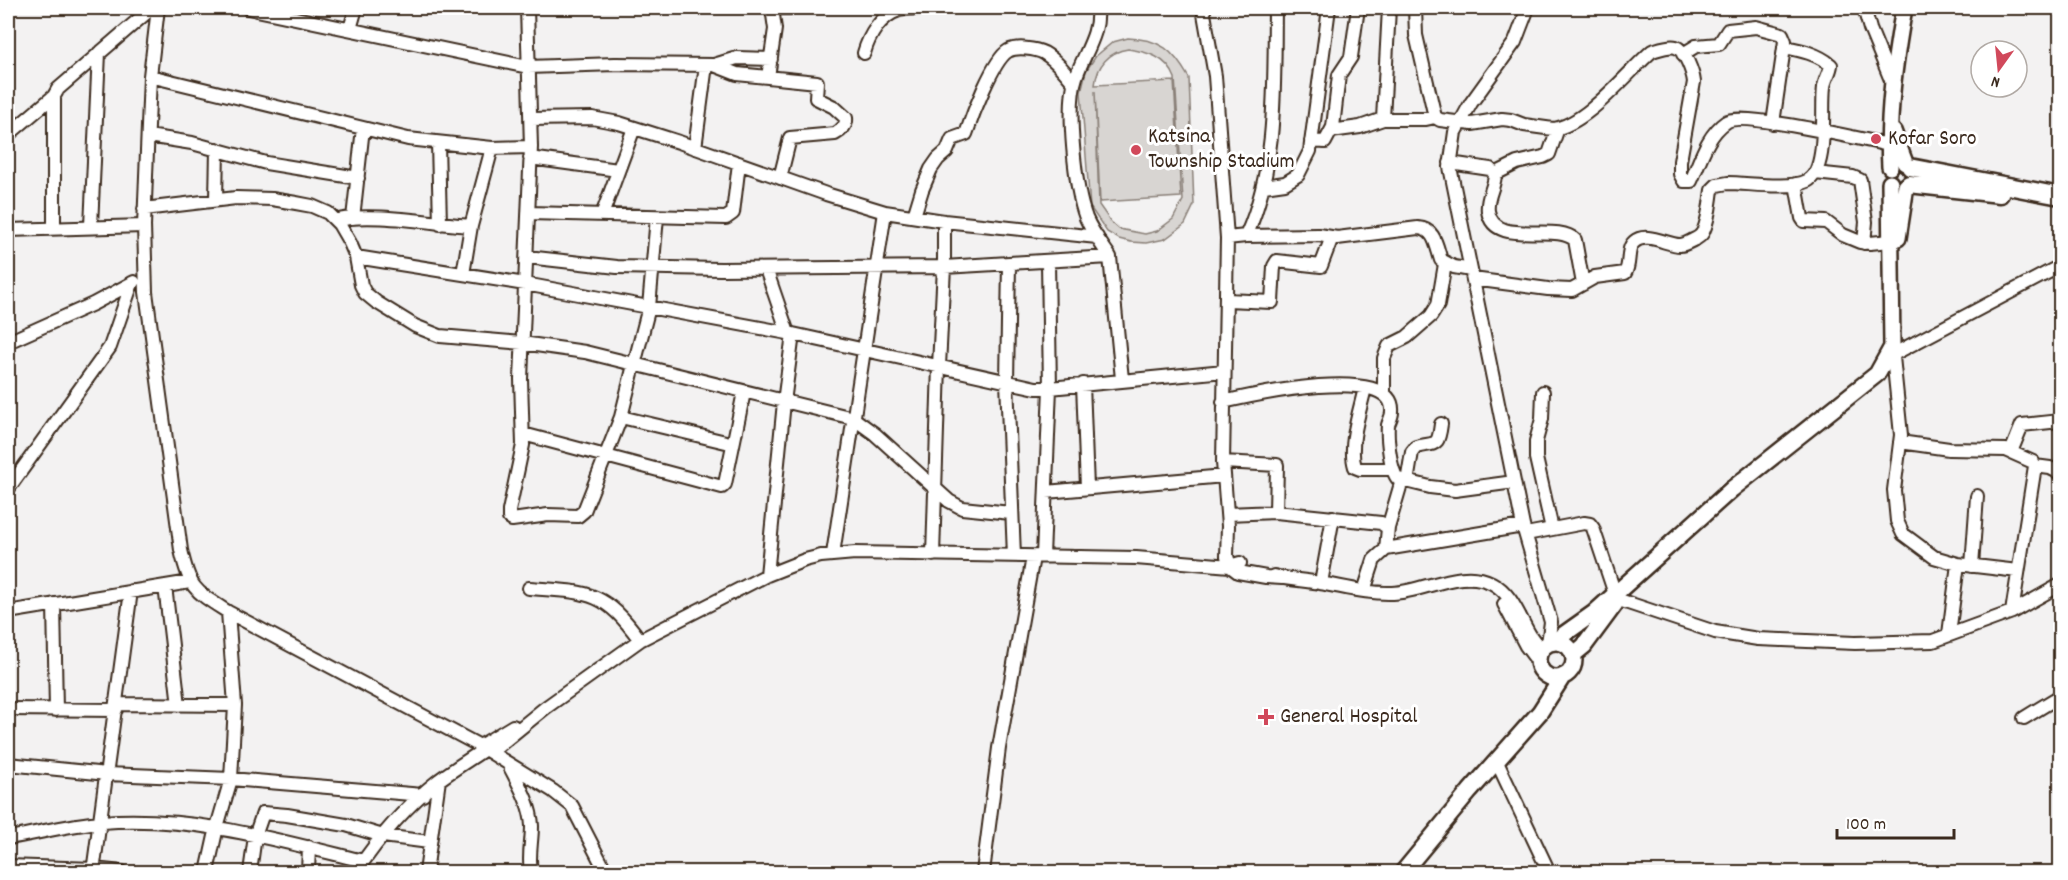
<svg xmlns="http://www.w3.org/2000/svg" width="2068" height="880" font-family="Dekko,sans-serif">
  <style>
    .green { fill: #d8d5d2; stroke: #8a8078; stroke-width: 1.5; fill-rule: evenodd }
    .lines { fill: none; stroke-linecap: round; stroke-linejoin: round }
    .minor-casing { stroke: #3b2a1e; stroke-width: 16 }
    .major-casing { stroke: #3b2a1e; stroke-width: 20 }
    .highway-casing { stroke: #3b2a1e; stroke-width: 21 }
    .minor { stroke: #fff; stroke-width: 12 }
    .major { stroke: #fff; stroke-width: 15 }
    .highway { stroke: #fff; stroke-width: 16 }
    .poi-dot { fill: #d1495b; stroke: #fff; stroke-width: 2 }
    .labels { text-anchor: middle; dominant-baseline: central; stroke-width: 6; stroke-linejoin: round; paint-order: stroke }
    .poi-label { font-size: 22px; fill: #3b2a1e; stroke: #fff; text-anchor: start }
  </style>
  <rect width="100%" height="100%" fill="#f3f2f2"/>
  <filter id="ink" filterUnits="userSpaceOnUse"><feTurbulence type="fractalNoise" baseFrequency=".0167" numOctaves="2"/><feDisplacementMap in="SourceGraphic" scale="12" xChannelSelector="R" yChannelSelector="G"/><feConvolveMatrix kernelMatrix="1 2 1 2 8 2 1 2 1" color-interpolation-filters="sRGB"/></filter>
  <g filter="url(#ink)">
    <path class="green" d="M1128,38C1161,39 1173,50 1189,78L1194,205L1185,224L1165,239L1146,243L1131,242L1119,239L1107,232L1090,207L1081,92L1086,71L1096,56L1113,42ZM1128,49C1148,52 1167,57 1175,78L1183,200L1173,219L1157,231L1145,234L1119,229L1111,222L1099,205L1095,91L1100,202L1181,197L1174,81L1095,85C1097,66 1108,52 1128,49Z"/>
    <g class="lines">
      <g class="minor-casing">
        <path id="minor" d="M158,8L150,76L144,226L146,292L181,550C190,590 195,591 228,612L480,746L553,791L572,806L606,872
          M248,8L528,67L615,64L714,65L737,58L771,59
          M527,8L531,147L521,379L523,445L509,511V518L512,520L548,515L578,516L584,511L621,417L634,365L649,307L657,217
          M772,8H790
          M1097,8C1100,34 1084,53 1076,77C1066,106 1075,189 1086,218C1092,232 1102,245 1110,257
          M1203,8L1215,76L1227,238L1223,462L1228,526L1227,556L1230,566L1238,572L1266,577L1282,578
          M1415,8L1416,35L1435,117
          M1528,8L1515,42L1471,103L1455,132L1450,167L1523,526L1551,622L1548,643
          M1864,8L1870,29L1893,85
          M350,29L356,8
          M864,53C869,36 880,16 899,10C909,7 921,8 932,8
          M1683,54L1696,46L1719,44L1728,30L1756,27L1782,34L1785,41L1773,123
          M714,65L737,74L817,82L816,98L834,107L846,118C847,125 841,131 835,134L790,138L780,178
          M150,76L408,139L492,148L531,147
          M768,77L775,29L772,8
          M530,119L592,118L619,123L679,142L826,194L885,212L944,221L1097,237
          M1383,119L1389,8
          M1331,131L1360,127L1383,119H1426L1435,117L1440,120L1472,124L1502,119L1511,120L1524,125L1553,129C1586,125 1627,73 1652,51C1659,49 1669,45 1676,47C1685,50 1693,73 1694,82L1680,161V174L1684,181H1691C1700,161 1707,135 1726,122C1740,111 1865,140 1889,145
          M8,135L54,96
          M148,136L192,143L266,163L358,178
          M1311,141L1325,142L1333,127L1339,75L1351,57L1358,8
          M438,143L440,224
          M695,148L706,65
          M530,158L618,170
          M1450,163L1490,169L1495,174
          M1815,173L1853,177L1860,180L1866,222L1864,243
          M1495,174C1495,187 1486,197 1488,211C1494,249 1556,221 1575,240L1583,284
          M1495,174L1517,163L1543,157L1549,154L1558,128
          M1796,184L1802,218L1804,221L1826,222L1843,235L1860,242L1870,243L1890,241
          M1264,186L1285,183L1298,175L1310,151L1329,8
          M216,200L217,149
          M144,209L236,198L272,199L296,203L312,206L328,213L339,224L350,243L356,257L361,285L365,293L376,302L415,326L440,336L522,343L585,352L853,418L875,434L949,501L962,508L1011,513
          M529,213L726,218L733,213L739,163
          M602,215L634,128
          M914,216L922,190L931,169L938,159L947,151L952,139L966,134C972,116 993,60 1008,51C1017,46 1036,49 1044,53C1056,60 1066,73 1074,83
          M353,218L363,128
          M336,221C365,211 438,224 471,226
          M91,226L99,53
          M54,229V96L58,89L152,8
          M8,230L144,226
          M1246,236C1278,165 1274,84 1275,8
          M1227,238L1246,236L1319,235L1337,238L1418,228C1435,229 1436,245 1441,260L1454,267L1471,270
          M356,257L525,284L793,334L1036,388H1050L1224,371
          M527,257L617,267L721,269L944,267L1110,257L1122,379
          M1009,264L1007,381L1014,556
          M766,269L788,333
          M463,274L471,226L492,148
          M1473,279L1548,289L1572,290L1595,277L1625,273C1631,264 1626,249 1634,242C1646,231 1667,245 1680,245C1684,245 1689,242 1693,240C1698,238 1701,236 1703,232C1709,219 1710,203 1712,190L1717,185L1728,183C1749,183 1788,190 1807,181C1829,170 1821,108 1824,87C1825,79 1830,73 1831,65C1818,54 1801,50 1784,47
          M1227,300L1272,302L1274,266L1277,261L1321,266L1332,237
          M8,342L93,304L134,282
          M1892,347L1901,435L1894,490L1897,521L1903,534L1934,557L1958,564L2018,571
          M1892,355L2060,266
          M1083,384L1087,488
          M1365,388C1360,410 1348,445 1355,467L1360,469H1392
          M1543,392L1542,419L1536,441V458L1552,529
          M1384,393V358L1389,346L1407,337L1431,316L1438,305L1445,264
          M1223,402C1249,396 1396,362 1392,412C1392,417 1389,421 1388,425C1387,437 1390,471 1398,479L1430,487L1455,490L1514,482
          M621,417L730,443L733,442
          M523,434L722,487L725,484L744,392
          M1900,442L1949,449L2006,450L2033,462L2035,466L2050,468L2060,473
          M2011,452L2022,425L2060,421
          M1223,462L1277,465L1276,512
          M1407,482L1412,452L1416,447C1436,442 1438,448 1441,424
          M8,489L110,347L132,283
          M1046,492L1224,476
          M1227,514L1276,512L1381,523L1388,528
          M1526,534L1584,523L1590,524L1593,528L1615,594
          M1386,549L1388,528L1402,480
          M833,554L885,212
          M933,555L939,366L944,267V221
          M1043,556L1050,388L1048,262
          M1972,566L1977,496
          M767,575L784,402L793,334
          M1274,576C1289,580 1305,580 1320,583C1344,587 1368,594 1393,593C1424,592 1462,567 1492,583C1519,597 1523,637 1542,648
          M1321,583L1333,517
          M165,586L179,705
          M529,588C588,592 604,590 640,640
          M1364,591L1374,560L1386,549L1523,526
          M1619,600L1715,632L1758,639L1855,643L1933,641L2012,612L2060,585
          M54,604L56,710
          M1504,604L1526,646L1538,662
          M8,612L190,582
          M2012,612L2035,466
          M1949,634L1958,564
          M116,704L235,705
          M8,709L116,710
          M2024,718L2060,696
          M480,746L513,726
          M491,752L545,708L640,640L767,575L805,560L821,556L855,553L1136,558L1230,566L1240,563
          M1497,762L1549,872
          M8,764L107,774L231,779L423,795
          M509,765C518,783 531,804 532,826C532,842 528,856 531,872
          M8,838C39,833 71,824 102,822C191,815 278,840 363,861
          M8,866L94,869L122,872
          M93,872L131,591
          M207,872L217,827L231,779L235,705L228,612
          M250,872L255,836L263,813L287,815L346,825L383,836L429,842
          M308,872L309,847
          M356,872C378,839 407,805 439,780C454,769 470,759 485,749
          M426,872L439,780
          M983,872L999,748L1033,557"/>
      </g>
      <g class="major-casing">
        <path id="major" d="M1893,131L1905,163
          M1890,167C1887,113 1895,60 1904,8
          M1898,238L1906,186
          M1553,642L1594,613L1732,489L1877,374L1892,347L1890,183
          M1538 660a18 18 0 1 1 36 0a18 18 0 1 1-36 0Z
          M1573,655L1584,646L1615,604
          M1403,872L1470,791L1540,712L1563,676"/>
      </g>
      <g class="highway-casing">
        <path id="highway" d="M1910,167L2060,196
          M1909,184L2000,194"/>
      </g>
      <use href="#minor" class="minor"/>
      <use href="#major" class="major"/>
      <use href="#highway" class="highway"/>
    </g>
  </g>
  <g class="poi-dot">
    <circle cx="1876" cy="139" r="6"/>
    <circle cx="1136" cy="150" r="6"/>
    <path d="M1263 708h6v6h6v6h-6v6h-6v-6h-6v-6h6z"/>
  </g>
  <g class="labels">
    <g class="poi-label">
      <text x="1148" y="137">Katsina<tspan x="1148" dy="25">Township Stadium</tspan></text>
      <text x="1888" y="139">Kofar Soro</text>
      <text x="1280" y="717">General Hospital</text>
    </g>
  </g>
  <rect width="2068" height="880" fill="none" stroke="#fff" stroke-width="30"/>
  <rect x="15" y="15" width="2038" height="850" fill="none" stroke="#3b2a1e" stroke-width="2" filter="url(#ink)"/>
  <g transform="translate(1999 69) rotate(195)"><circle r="28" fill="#ffffff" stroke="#b1aaa5" stroke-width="1.5"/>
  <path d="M0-4.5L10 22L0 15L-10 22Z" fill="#d1495b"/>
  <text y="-9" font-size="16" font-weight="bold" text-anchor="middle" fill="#3b2a1e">N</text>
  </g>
  <path d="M1837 829v9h117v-9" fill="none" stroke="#3b2a1e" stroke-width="3"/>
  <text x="1846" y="829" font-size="18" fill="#3b2a1e" stroke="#ffffff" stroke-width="4.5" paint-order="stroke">100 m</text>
</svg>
